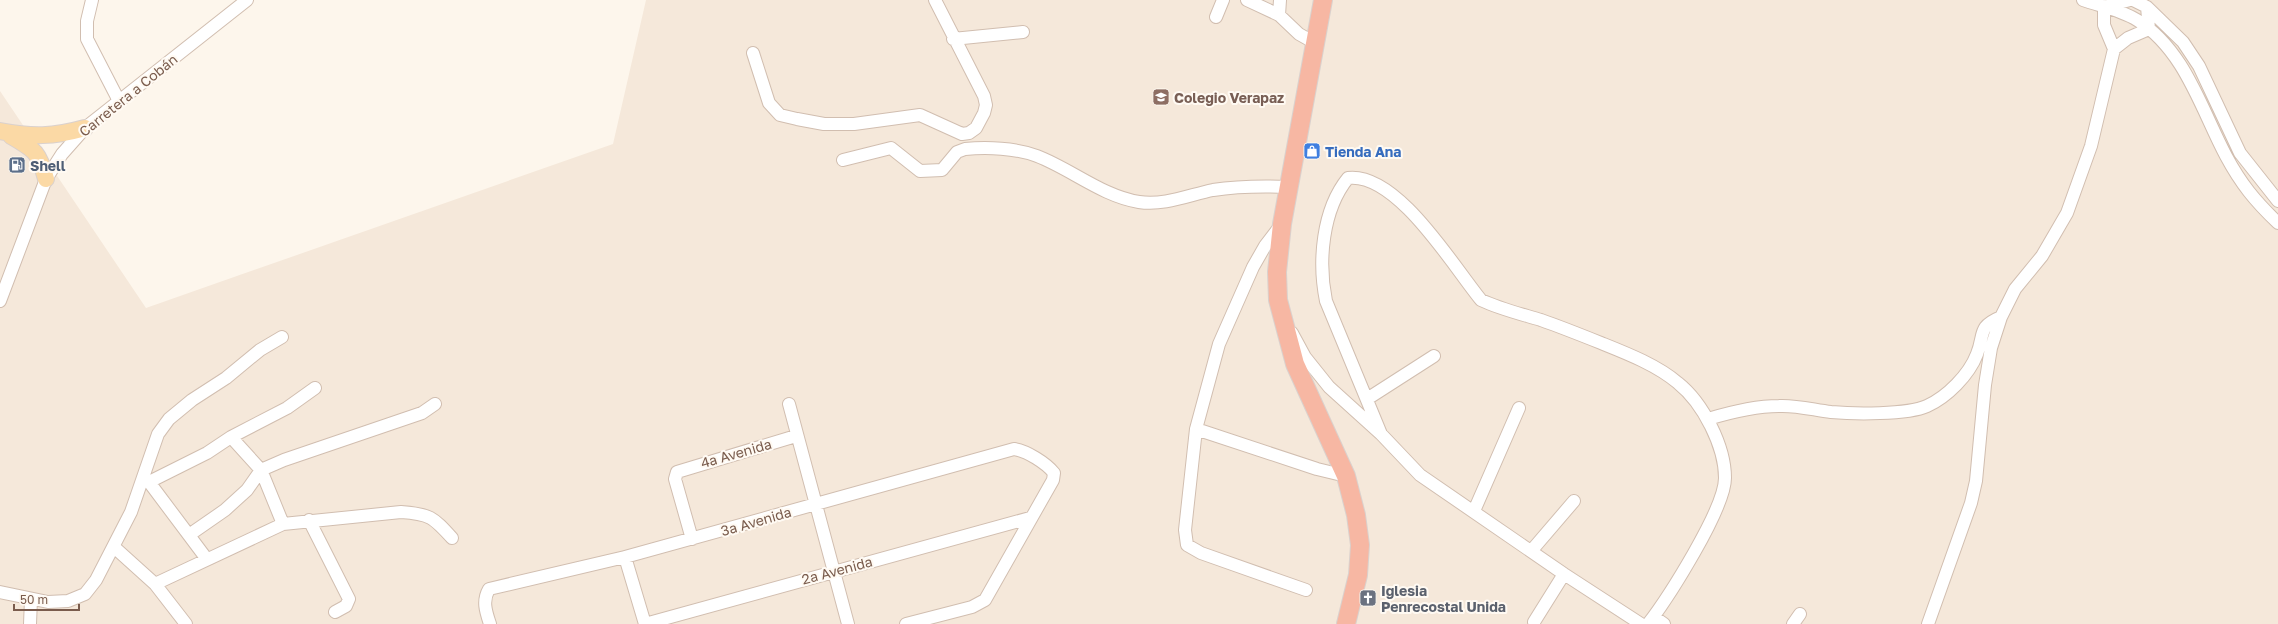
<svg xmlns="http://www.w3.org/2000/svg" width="2278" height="624" font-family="'Golos Text',sans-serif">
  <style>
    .residential { fill: #f5e8da }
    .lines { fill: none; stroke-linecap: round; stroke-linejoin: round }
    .minor-casing { stroke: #d1beb0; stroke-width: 14 }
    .major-casing { stroke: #dad1cd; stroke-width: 18 }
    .highway-casing { stroke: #dad1cd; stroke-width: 20 }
    .minor { stroke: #fff; stroke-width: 12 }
    .major { stroke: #fbd9a5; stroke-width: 16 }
    .highway { stroke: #f7b7a3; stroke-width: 18 }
    .labels { text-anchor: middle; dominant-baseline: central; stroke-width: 4; stroke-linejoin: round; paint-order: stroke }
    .street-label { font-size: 14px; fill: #7a5c4d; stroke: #fffaf3 }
    .education-label { font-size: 14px; font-weight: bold; fill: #785e54; stroke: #fffaf3; text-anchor: start }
    .shop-label { font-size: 14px; font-weight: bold; fill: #366cbe; stroke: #fffaf3; text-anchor: start }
    .service-label { font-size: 14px; font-weight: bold; fill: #4e5e75; stroke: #fffaf3; text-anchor: start }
    .worship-label { font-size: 14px; font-weight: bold; fill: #5b616d; stroke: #fffaf3; text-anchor: start }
  </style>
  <rect width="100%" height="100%" fill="#fdf6ec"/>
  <path class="residential" d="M646,0H2278V624H0V91L146,308L613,144Z"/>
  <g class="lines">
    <g class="minor-casing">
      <path id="minor" d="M92,0L87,21V39L119,101
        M1247,0L1279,15L1299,34L1315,43
        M2083,0C2100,6 2121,10 2137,20C2185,50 2201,109 2226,156C2241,184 2255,201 2278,223
        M2133,0L2147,7L2183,42L2199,66L2240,153L2278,201
        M1279,15L1280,0
        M1216,17L1223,0
        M953,39L1023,32
        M2114,49L2104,25V7L2130,0
        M753,53L769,103L780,115L797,119L824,124H854L920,115L962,134L969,133L976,128L984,113L986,105L984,96L935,0
        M843,160L891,148L920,171L942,170L957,152L965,149C987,147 1016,148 1037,156C1071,169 1102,196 1139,202C1164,206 1189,195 1213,190C1239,186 1263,186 1289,187
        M1281,225L1265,246L1253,267L1219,344L1196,429L1185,530L1187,545L1201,553L1306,590
        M0,301L46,179L62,154L85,128L247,0
        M1292,333L1305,357L1329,387L1381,434L1420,475L1564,574L1641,624
        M1367,399L1434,356
        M789,404L848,624
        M1708,419C1731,412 1755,406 1779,406C1796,405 1814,410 1831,412C1853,414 1907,415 1927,406C1947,397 1969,375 1977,354C1985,334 1977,327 2001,317
        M1196,429L1317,469L1346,476
        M1381,434L1326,301C1318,262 1322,210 1348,178C1397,172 1453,266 1481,300C1500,309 1521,314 1541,320C1561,327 1581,335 1601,343C1626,353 1657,365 1678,383C1703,403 1725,446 1725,478C1725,509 1668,598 1648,624
        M231,437L261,470L283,524
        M143,480L149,482L206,558
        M149,482L207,453L231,437L287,408L315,388
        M1474,511L1519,408
        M309,520L349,599L346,606L335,612
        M189,535L225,510L247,490L261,470L284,460L422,413L435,404
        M692,539L675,479L677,472L796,436
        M114,547L155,584L186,624
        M1532,550L1574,501
        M625,557L645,624
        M155,584L283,524L401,512C430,514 433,517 452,538
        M0,592L48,602L68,601L85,594L96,580L131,512L158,434L169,419L192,400L226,378L260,350L282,337
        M1654,617L1664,624
        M1534,622L1564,574
        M30,624L31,599
        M490,624C486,612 482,601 489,589L625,557L1014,449C1027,451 1046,463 1054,473L1053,480L985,600L972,607L906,624
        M645,624L1030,518
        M1793,624L1800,614
        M1928,624L1971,503L1976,481L1985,385L1991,348L2001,317L2015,289L2042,256L2067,213L2091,146L2114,49L2128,38L2149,29L2147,7"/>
    </g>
    <g class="major-casing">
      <path id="major" d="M0,131C32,137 53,137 85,128
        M11,136C35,150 39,152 46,179"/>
    </g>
    <g class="highway-casing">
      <path id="highway" d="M1323,0L1282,224L1277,272L1278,300L1295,364L1346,476L1356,515L1360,545L1358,575L1346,624"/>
    </g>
    <use href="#minor" class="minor"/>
    <use href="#major" class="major"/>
    <use href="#highway" class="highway"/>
  </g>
  <defs>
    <g id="university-square" transform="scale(0.9)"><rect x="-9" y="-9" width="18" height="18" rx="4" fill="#8d6e63" stroke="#fffaf3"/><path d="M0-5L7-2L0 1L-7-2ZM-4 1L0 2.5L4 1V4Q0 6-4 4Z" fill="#fff"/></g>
    <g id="shop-square" transform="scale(0.9)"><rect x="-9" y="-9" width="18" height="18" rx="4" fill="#3f7fe0" stroke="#fffaf3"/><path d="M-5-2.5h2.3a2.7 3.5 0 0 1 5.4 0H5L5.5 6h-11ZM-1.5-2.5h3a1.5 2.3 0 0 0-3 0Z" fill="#fff"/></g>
    <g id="fuel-square" transform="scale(0.9)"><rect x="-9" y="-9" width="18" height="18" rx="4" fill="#5c6f8a" stroke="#fffaf3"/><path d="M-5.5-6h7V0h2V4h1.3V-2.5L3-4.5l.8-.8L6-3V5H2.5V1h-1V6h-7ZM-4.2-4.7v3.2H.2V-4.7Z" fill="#fff"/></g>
    <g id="church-square" transform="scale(0.9)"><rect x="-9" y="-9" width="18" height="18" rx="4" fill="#6b7280" stroke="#fffaf3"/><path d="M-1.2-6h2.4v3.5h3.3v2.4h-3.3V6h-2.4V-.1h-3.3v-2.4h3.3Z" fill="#fff"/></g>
  </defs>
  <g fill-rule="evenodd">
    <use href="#university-square" x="1161" y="97"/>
    <use href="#shop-square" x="1312" y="151"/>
    <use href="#fuel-square" x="17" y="165"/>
    <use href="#church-square" x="1368" y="598"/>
  </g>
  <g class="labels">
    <g class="street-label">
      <text transform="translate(128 95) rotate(-39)">Carretera a Cobán</text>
      <text transform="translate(736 453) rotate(-16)">4a Avenida</text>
      <text transform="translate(756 521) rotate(-16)">3a Avenida</text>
      <text transform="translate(837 570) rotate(-15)">2a Avenida</text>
    </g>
    <g class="education-label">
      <text x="1174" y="97">Colegio Verapaz</text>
    </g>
    <g class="shop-label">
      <text x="1325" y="151">Tienda Ana</text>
    </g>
    <g class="service-label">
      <text x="30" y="165">Shell</text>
    </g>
    <g class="worship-label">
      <text x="1381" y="590">Iglesia<tspan x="1381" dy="16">Penrecostal Unida</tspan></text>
    </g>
  </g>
  <path d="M14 604v6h65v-6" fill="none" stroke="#7a5c4d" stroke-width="2"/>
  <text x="20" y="604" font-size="12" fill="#7a5c4d" stroke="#fffaf3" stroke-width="3" paint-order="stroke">50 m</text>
</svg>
